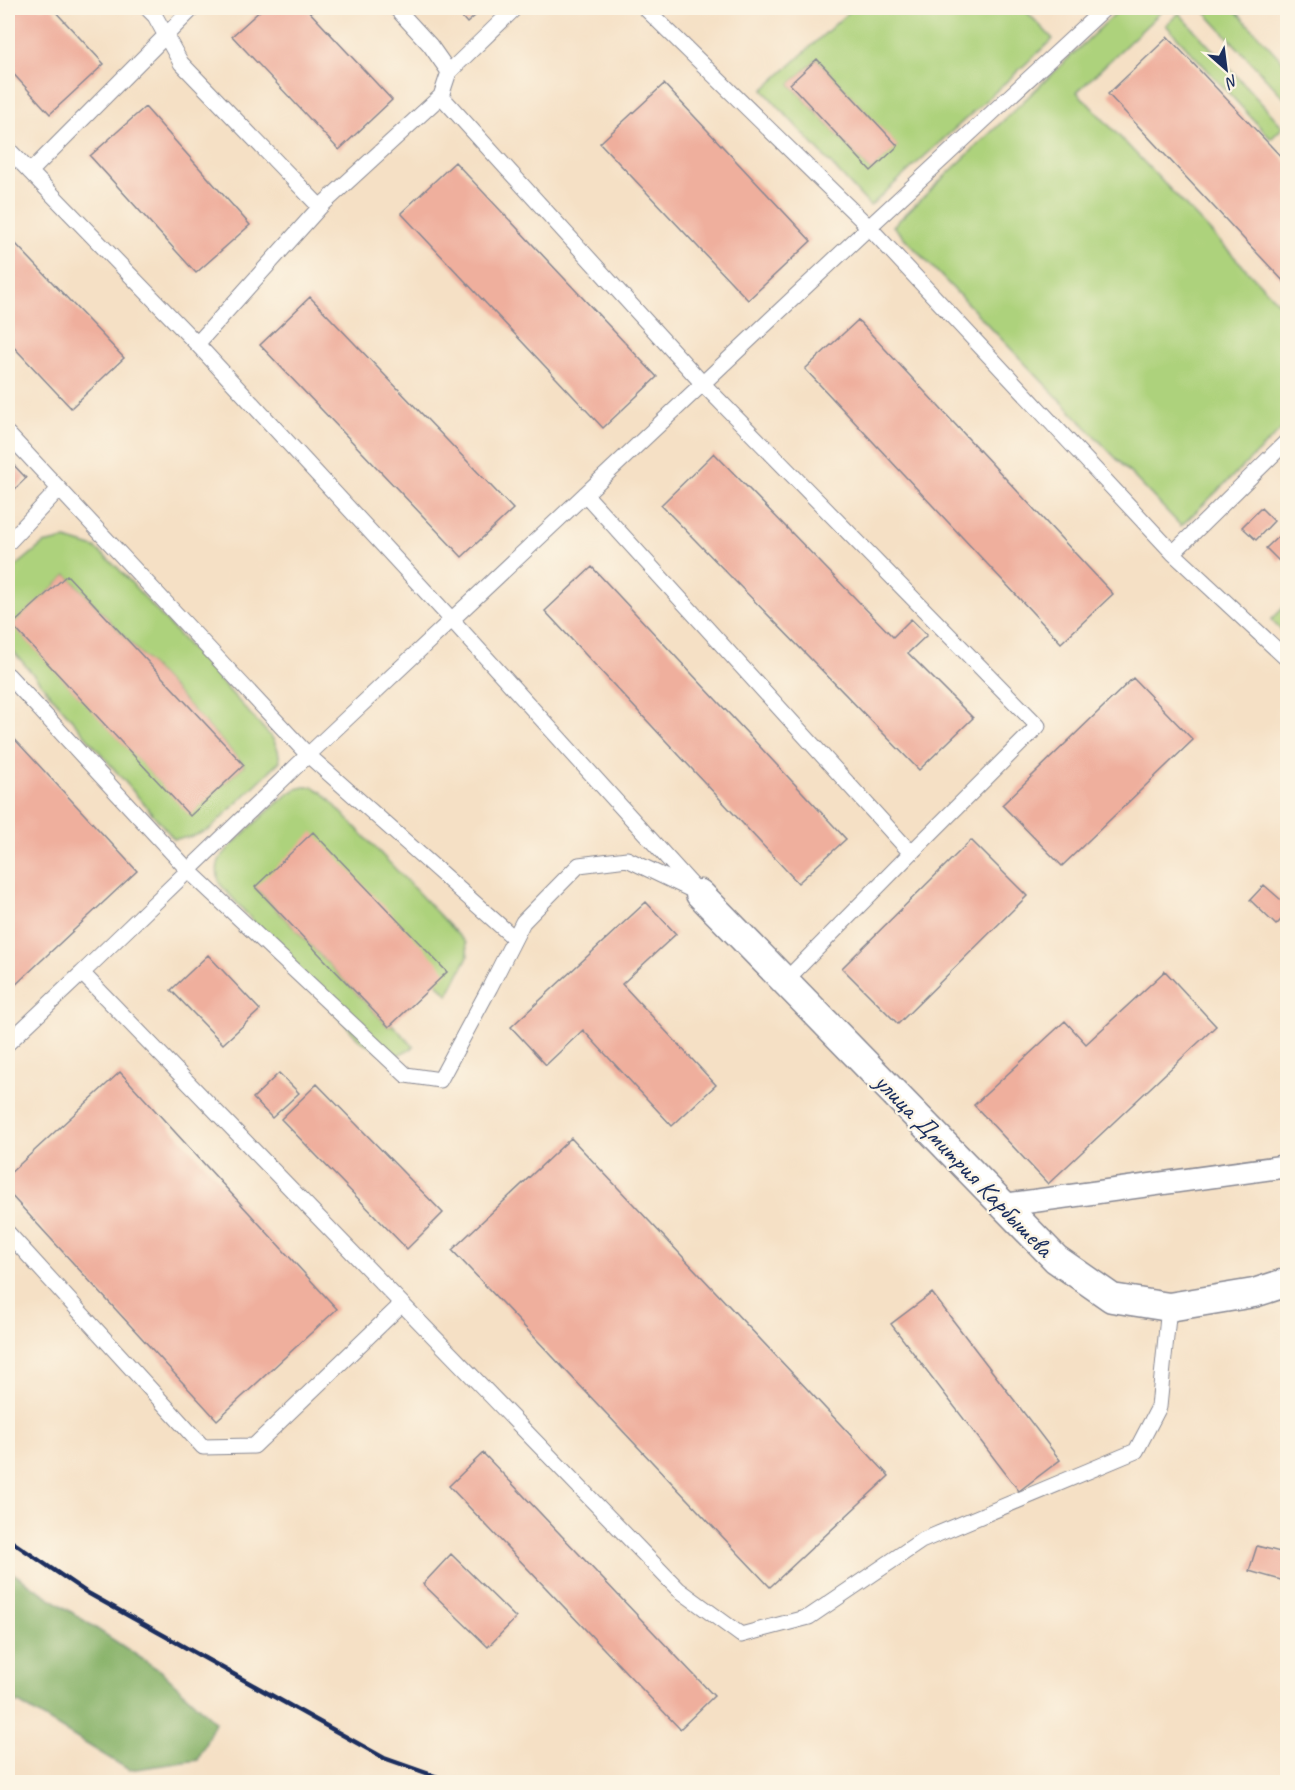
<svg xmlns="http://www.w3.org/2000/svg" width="1295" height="1790" font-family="Caveat,sans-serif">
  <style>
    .green { fill: #add27c; stroke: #64806d; stroke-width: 1.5; fill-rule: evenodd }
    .forest { fill: #8ab46c; stroke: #527265; stroke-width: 1.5 }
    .building { fill: #efaf9d }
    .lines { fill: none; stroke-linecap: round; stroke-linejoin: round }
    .service-casing { stroke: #888892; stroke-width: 17 }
    .pedestrian-casing { stroke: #888892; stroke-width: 25 }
    .minor-casing { stroke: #888892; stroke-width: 31 }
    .service { stroke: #fff; stroke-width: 15 }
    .pedestrian { stroke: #fff; stroke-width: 22 }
    .minor { stroke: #fff; stroke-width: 28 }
    .rail { stroke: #1b2f5e; stroke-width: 4.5 }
    .labels { text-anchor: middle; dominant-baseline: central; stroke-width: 5; stroke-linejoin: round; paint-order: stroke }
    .street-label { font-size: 26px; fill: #1b2f5e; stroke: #fcf5e5 }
  </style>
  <rect width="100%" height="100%" fill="#fcf5e5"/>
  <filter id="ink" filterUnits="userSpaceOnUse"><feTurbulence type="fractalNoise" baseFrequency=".0167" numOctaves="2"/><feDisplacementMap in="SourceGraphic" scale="12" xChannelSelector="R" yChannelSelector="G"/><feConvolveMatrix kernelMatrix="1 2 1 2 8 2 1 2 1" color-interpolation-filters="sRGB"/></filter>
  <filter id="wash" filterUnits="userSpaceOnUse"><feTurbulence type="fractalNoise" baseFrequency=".008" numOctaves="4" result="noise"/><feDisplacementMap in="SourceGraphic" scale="24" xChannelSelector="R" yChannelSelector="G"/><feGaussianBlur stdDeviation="1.35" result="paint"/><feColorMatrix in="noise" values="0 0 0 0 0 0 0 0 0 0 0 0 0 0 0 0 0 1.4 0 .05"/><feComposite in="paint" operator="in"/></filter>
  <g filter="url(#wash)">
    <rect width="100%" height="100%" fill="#f5e0c5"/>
    <path class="green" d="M853,8H1023L1053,39L870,206L763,90ZM817,59L897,146L871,171L790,84Z
      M1121,8H1165L1077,92L1287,312V424L1181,526L893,226Z
      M1201,8H1233L1287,66V101Z
      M1179,13L1283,127L1271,139L1166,25Z
      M66,539L95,548L117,567L273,739L278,750L280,761L209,830L191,837L174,839L8,645V573L43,544ZM67,575L244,765L190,815L13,625Z
      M1287,604V636L1271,620Z
      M304,787H313L322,792L466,943L468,956L448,995L436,982L255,887L389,1027L392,1024L414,1047L392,1058L359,1040L220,884C217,876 216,869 219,861C221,853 285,794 295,790C298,788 301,788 304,787Z"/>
    <path class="forest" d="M8,1570L162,1672L215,1722L198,1760L129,1770L19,1703L8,1702Z"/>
    <g id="blocks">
      <path class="building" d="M8,8H52L104,64L50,114L8,68Z
        M263,8H306L392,100L339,150L232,36Z
        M454,8H484L467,23Z
        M1168,37L1288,164V286L1108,94Z
        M817,59L898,146L871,171L790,84Z
        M664,84L811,241L748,300L600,143Z
        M145,107L250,225L196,273L90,156Z
        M455,162L657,377L603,428L401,213Z
        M15,243L124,358L71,408L8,341V251Z
        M310,297L513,509L462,557L260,345Z
        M858,320L1113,594L1061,643L805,369Z
        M714,453L893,637L911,619L927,635L908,653L973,718L919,770L661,505Z
        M8,459L26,478L8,496Z
        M1261,508L1274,521L1256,540L1242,527Z
        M1285,530L1288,533V552L1279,561L1266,548Z
        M592,567L846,839L798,883L545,611Z
        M67,575L244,765L190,816L12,625Z
        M1133,678L1193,740L1062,866L1002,805Z
        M8,732L137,871L11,989L8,986Z
        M313,832L447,972L389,1027L255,887Z
        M971,840L1027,896L898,1024L842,968Z
        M1264,885L1288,906V913L1276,925L1250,900Z
        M646,902L676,934L622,984L716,1085L672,1126L583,1030L546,1065L511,1027Z
        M208,955L260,1010L223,1044L171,990Z
        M1165,971L1216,1026L1048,1184L974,1105L1065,1021L1086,1044Z
        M120,1072L337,1309L217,1420L8,1192V1175Z
        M279,1073L299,1093L272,1118L253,1098Z
        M317,1084L443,1213L407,1249L281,1119Z
        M571,1138L889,1476L770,1587L452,1250Z
        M932,1293L1060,1460L1019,1491L891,1324Z
        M483,1453L714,1696L680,1729L449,1486Z
        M1257,1546L1288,1554V1582L1249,1571Z
        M451,1554L516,1618L488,1647L423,1584Z"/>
    </g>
  </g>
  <g filter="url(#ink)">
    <use href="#blocks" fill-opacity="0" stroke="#888892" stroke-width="1.5"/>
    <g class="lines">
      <g class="service-casing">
        <path id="service" d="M147,8L155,16L181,63L320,207
          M396,8L430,45L449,72L441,96L703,384L1038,726L911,853L585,494
          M645,8L869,227L1173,553L1288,660
          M449,72L512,11
          M441,96L320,207L197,344L452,620L700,894
          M8,149L197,344
          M30,172L193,8
          M8,434L308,755L514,938
          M8,543L59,489
          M1173,553L1288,440
          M8,675L189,871L406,1075L440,1080L490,987L523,922L579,865L627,859L692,890
          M82,973L308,755L869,227L1105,8
          M785,981L911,853
          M8,1043L82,973L678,1589L741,1635L809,1617L921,1541L1136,1451L1159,1407L1169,1307
          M8,1233L203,1447L254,1446L402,1304"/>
      </g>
      <g class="pedestrian-casing">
        <path id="pedestrian" d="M1004,1205L1288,1166"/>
      </g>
      <g class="minor-casing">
        <path id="minor" d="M700,894L1056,1259L1112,1298L1169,1307L1254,1293L1288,1282"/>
      </g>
      <use href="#service" class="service"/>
      <use href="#pedestrian" class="pedestrian"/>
      <use href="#minor" class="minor"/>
      <path class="rail" d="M8,1539L86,1592L384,1758L452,1782"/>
    </g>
  </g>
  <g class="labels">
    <g class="street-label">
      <text transform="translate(964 1165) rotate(46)">улица Дмитрия Карбышева</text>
    </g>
  </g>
  <rect width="1295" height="1790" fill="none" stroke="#fcf5e5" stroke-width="30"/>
  <g transform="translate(1226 69) rotate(152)" stroke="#fcf5e5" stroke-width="4.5" paint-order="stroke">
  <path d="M0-4.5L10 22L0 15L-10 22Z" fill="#1b2f5e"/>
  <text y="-9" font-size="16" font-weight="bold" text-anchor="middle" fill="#1b2f5e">N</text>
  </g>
</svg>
